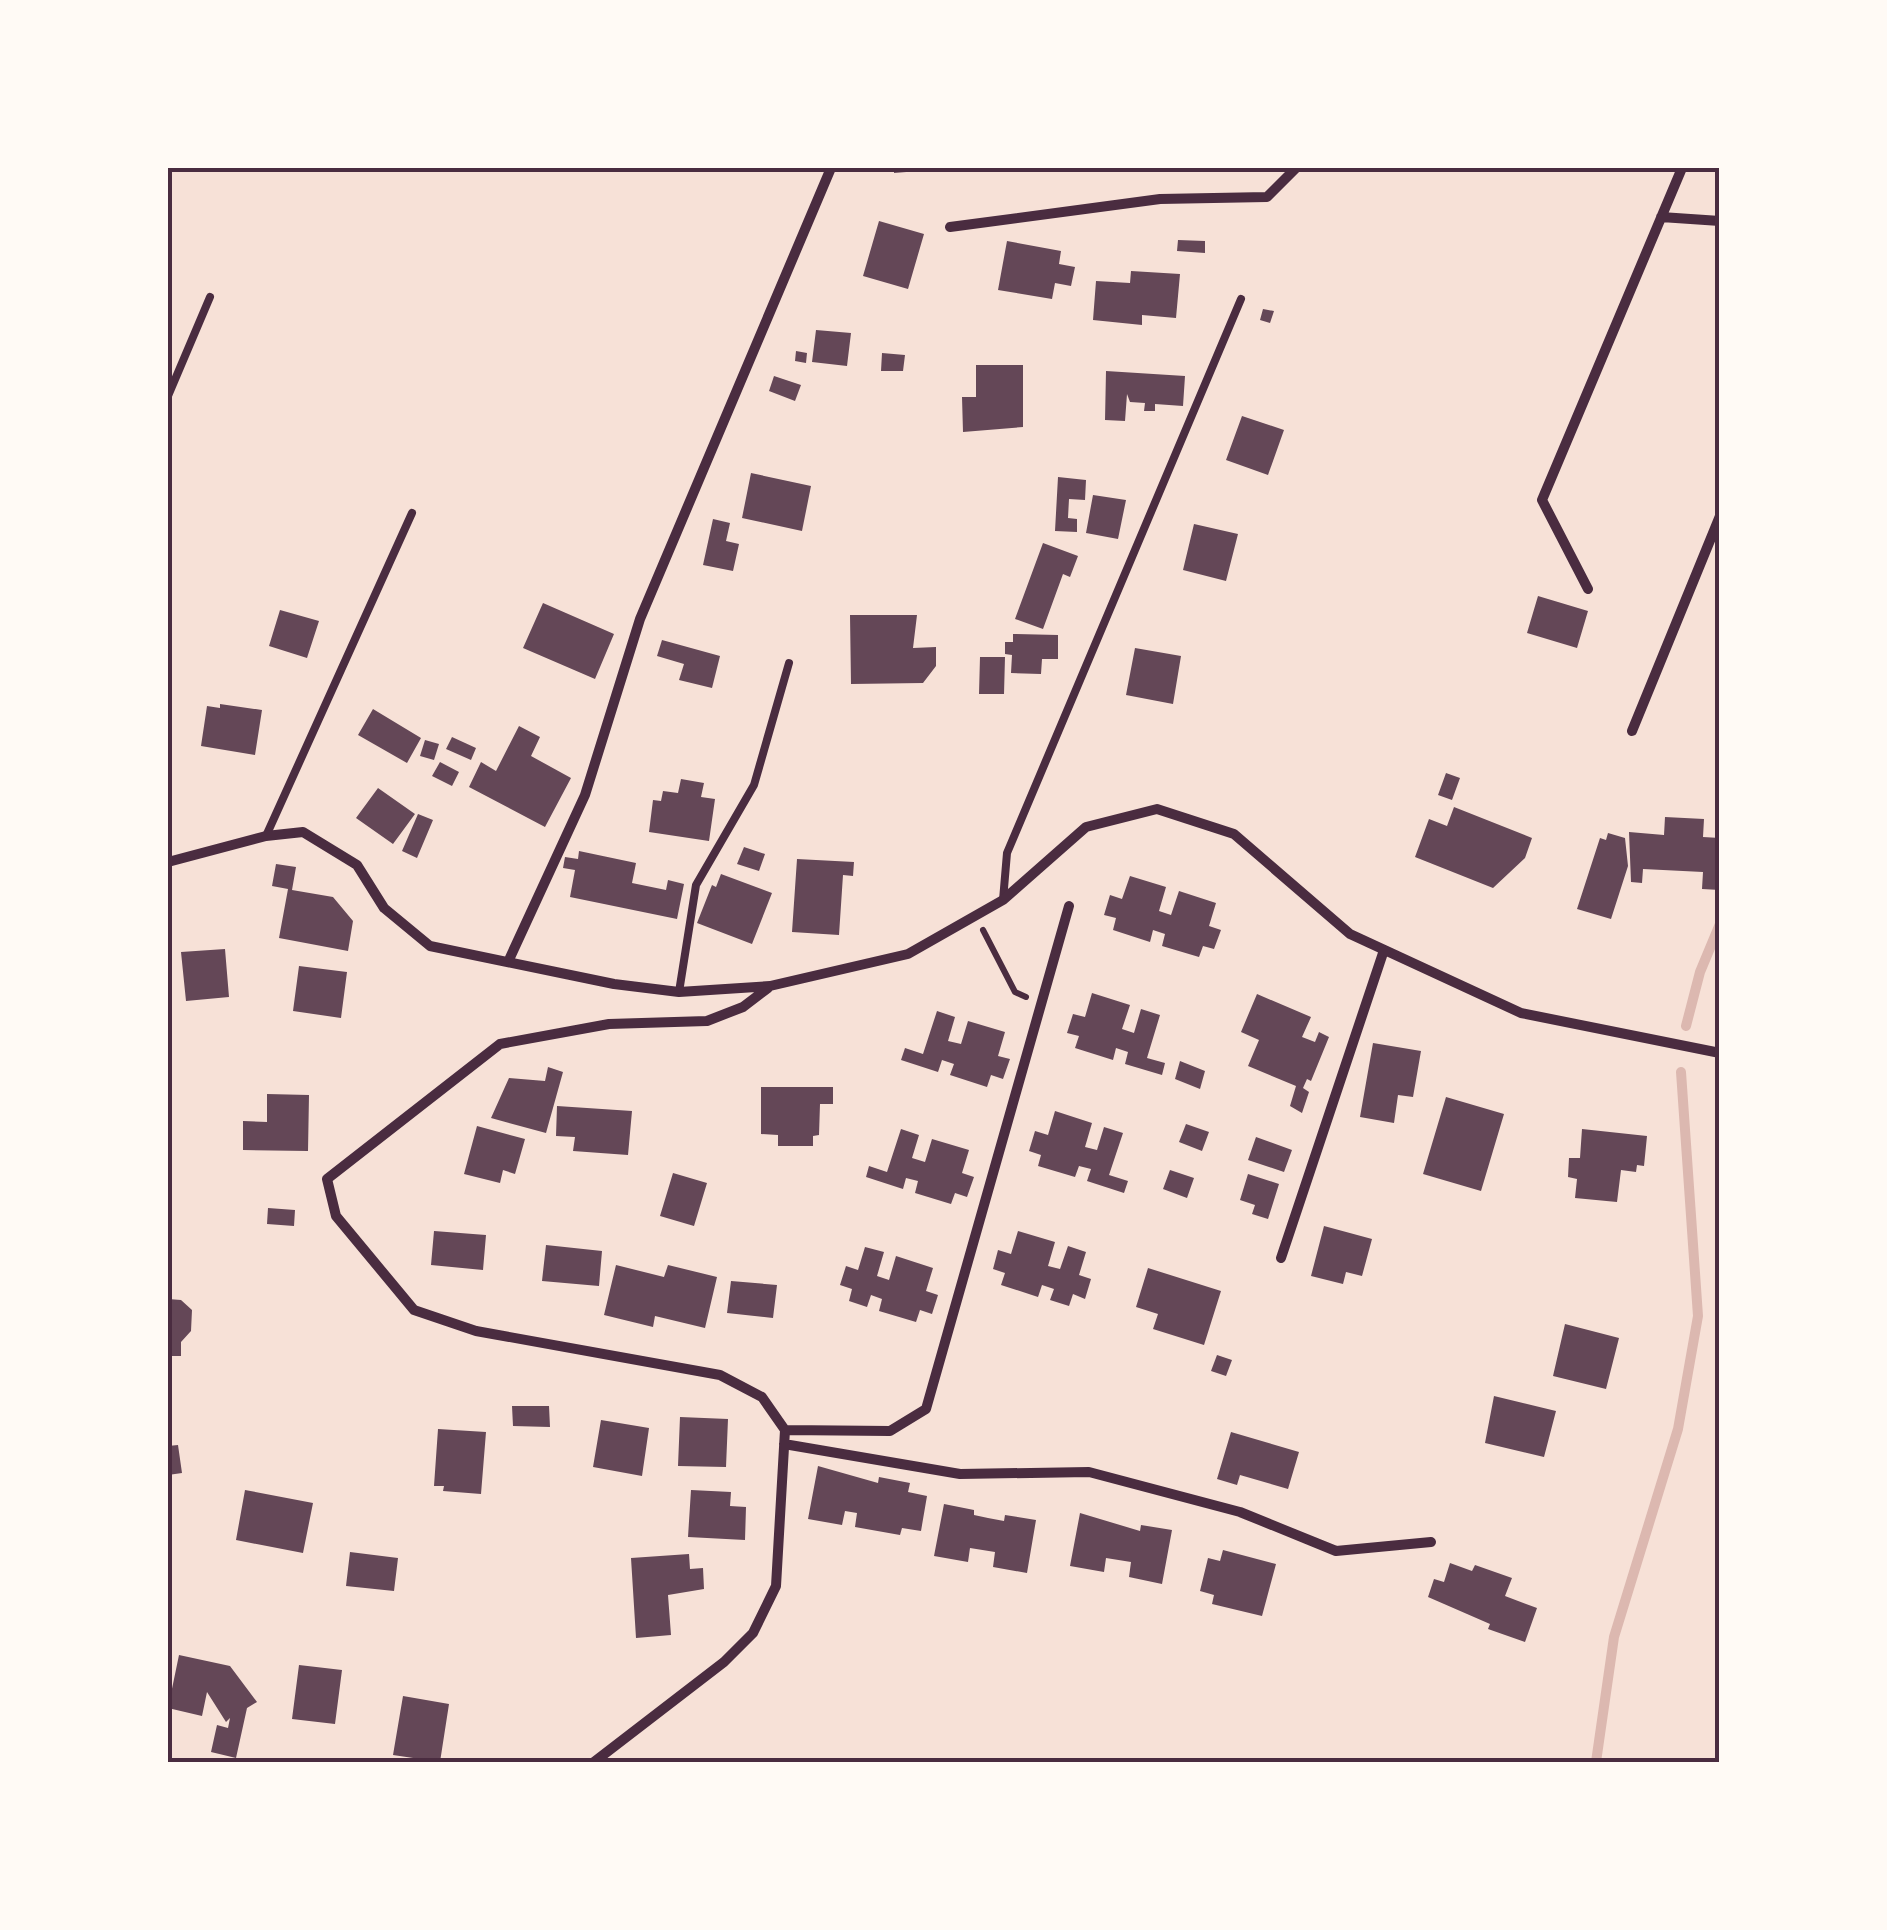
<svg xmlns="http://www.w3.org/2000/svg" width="1887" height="1930" font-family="'IBM Plex Sans',sans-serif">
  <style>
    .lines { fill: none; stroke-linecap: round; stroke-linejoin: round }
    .stream { stroke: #dcb8b0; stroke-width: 10 }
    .building { fill: #644757 }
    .path { stroke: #4a2c40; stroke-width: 6 }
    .service { stroke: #4a2c40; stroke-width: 8 }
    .minor { stroke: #4a2c40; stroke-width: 10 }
    .neatline { fill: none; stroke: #4a2c40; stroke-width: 4 }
  </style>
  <rect width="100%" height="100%" fill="#f7e1d7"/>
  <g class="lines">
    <path class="stream" d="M1686,1026L1700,972L1720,924
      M1596,1762L1614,1637L1678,1429L1698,1316L1681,1072"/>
  </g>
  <path class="building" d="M894,168H931V170L894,173Z
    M879,221L924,234L908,289L863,276Z
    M1178,240L1205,241V253L1177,251Z
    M1007,241L1061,251L1059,264L1075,267L1071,286L1055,283L1052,299L998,290Z
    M1131,271L1180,274L1176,318L1142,315V325L1093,320L1096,281L1130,283Z
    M1263,309L1274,311L1270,323L1260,320Z
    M816,330L851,333L847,366L812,362Z
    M796,351L807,353L806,363L795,361Z
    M882,353L905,355L903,371H881Z
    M976,365H1023V427L963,432L962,397H976Z
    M1106,371L1185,376L1183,406L1155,404V411H1144L1145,403L1130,402L1127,394L1125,421L1105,420Z
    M774,376L801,385L795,401L769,391Z
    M1242,416L1284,430L1268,475L1226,460Z
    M751,473L811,486L802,531L742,518Z
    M1058,477L1086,480L1085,500L1069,499L1068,518L1077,519V532L1055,531Z
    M1093,495L1126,500L1118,539L1086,533Z
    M713,519L730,523L726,541L739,544L733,571L703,565Z
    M1194,524L1238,534L1226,581L1183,570Z
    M1043,543L1078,556L1070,577L1063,574L1043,629L1015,619Z
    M1538,596L1588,611L1577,648L1527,633Z
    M543,603L614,634L595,679L523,648Z
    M280,610L319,621L307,658L269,646Z
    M850,615H917L913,648L936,647V666L923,683L851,684Z
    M1013,634L1058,635V659H1042L1041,674L1011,673L1012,655L1005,654V642H1013Z
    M662,640L720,656L712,688L679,680L684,664L657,656Z
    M1135,648L1181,656L1173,704L1126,695Z
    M980,657H1005L1004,694H979Z
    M220,704L262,710L255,755L201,746L207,706L220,708Z
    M373,709L421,738L407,763L358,735Z
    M519,726L540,737L531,756L571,778L545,827L469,787L481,762L496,771Z
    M452,737L476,748L471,760L446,749Z
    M425,740L439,744L434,760L420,756Z
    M440,762L459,772L452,786L432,776Z
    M1446,773L1460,778L1452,800L1438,795Z
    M681,779L704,783L701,797L715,799L709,841L649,832L653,800L661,801L663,791L678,793Z
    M378,788L415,814L393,844L356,818Z
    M1454,807L1532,838L1525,858L1493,888L1415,857L1429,819L1447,826Z
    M418,814L433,820L417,858L402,851Z
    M1665,817L1704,819L1703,837L1720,838V890L1702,889L1703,872L1643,869L1642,883L1631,882L1629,832L1664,835Z
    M1608,833L1625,838L1628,866L1611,919L1577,909L1600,838L1606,840Z
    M744,847L765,854L759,871L737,864Z
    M579,851L636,863L632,883L666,890L668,880L684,884L677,919L570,897L575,870L563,868L565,857L578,859Z
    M797,859L854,862L853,876L843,875L839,935L792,932Z
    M276,864L296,867L292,890L333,897L353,921L348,951L279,938L288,889L272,886Z
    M721,874L772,893L752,944L697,923L712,885L716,887Z
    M1130,876L1166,887L1159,911L1171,915L1179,891L1216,903L1209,926L1221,930L1214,949L1203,946L1199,957L1162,946L1165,934L1153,930L1150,942L1113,930L1116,918L1104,915L1110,895L1122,899Z
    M225,949L229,997L186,1001L181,952Z
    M299,966L347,972L341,1018L293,1011Z
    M1092,993L1130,1005L1122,1029L1134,1033L1141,1009L1160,1015L1147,1058L1165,1063L1162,1075L1125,1064L1128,1052L1116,1048L1113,1060L1075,1048L1079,1036L1067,1033L1073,1014L1085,1017Z
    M1257,994L1311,1017L1302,1037L1315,1042L1319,1032L1329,1037L1311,1081L1307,1079L1303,1088L1309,1092L1302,1113L1290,1106L1296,1086L1248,1066L1259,1040L1241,1032Z
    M937,1011L955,1017L948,1041L961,1044L968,1021L1005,1032L998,1056L1010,1059L1003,1079L991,1075L987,1087L950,1075L954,1064L942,1060L938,1072L901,1060L905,1048L923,1054Z
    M1373,1043L1421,1051L1413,1097L1398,1095L1394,1123L1360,1117Z
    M1180,1061L1205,1071L1200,1089L1175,1079Z
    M548,1067L563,1072L546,1133L491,1118L509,1078L545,1081Z
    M761,1087H833V1104H820L819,1135L813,1136V1146H778V1135L761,1134Z
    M267,1094L309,1095L308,1151L243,1150V1121L267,1122Z
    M1446,1097L1504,1114L1481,1191L1423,1174Z
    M557,1106L632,1111L628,1155L573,1151L575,1137L556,1136Z
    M1055,1111L1092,1123L1085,1147L1097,1150L1104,1127L1123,1133L1109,1175L1128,1181L1124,1193L1087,1181L1091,1169L1079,1166L1075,1177L1038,1166L1041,1155L1029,1151L1035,1131L1048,1135Z
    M1186,1124L1209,1132L1202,1151L1179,1142Z
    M477,1126L525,1139L515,1174L503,1170L500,1183L464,1174Z
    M901,1129L919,1135L912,1158L925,1162L932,1139L969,1150L962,1173L974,1177L967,1197L955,1193L951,1204L915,1193L918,1181L906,1178L903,1189L866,1177L869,1166L887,1172Z
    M1582,1129L1647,1136L1644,1166L1637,1165L1636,1172L1621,1170L1617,1202L1575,1198L1577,1179L1568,1177L1569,1158H1580Z
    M1256,1137L1292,1150L1284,1172L1248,1160Z
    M1170,1170L1194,1178L1187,1198L1163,1189Z
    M673,1173L707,1183L694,1226L660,1216Z
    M1248,1174L1279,1184L1268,1219L1252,1214L1255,1205L1240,1200Z
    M268,1208L295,1210L294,1226L267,1224Z
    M1324,1226L1372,1239L1362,1276L1346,1272L1343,1284L1311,1276Z
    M434,1231L486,1235L483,1270L431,1265Z
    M1018,1231L1055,1242L1048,1266L1060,1269L1068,1246L1086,1252L1079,1275L1091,1279L1085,1299L1073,1294L1069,1306L1050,1300L1054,1289L1042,1285L1038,1297L1001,1285L1005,1273L993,1269L998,1250L1011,1254Z
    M546,1245L602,1251L599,1286L542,1281Z
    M865,1247L884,1252L877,1276L889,1280L896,1256L933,1268L926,1291L938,1295L932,1314L920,1310L916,1322L879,1311L882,1299L871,1295L867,1307L849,1301L852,1289L840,1285L846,1266L858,1270Z
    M616,1265L664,1277L668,1265L717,1277L705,1328L655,1316L653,1327L604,1315Z
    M1148,1268L1221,1291L1204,1345L1153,1329L1158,1314L1136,1307Z
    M731,1281L777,1285L773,1318L727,1313Z
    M168,1299L181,1300L192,1310L191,1331L181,1342V1356H168Z
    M1565,1324L1619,1338L1606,1389L1553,1376Z
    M1217,1355L1232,1360L1226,1376L1211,1371Z
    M1494,1396L1556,1411L1544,1457L1485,1443Z
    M512,1406H549L550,1427L513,1426Z
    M680,1417L728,1419L726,1467L678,1466Z
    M601,1420L649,1428L642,1476L593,1467Z
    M438,1429L486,1432L481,1494L443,1491L444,1486H434Z
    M1231,1432L1299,1452L1288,1489L1240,1475L1237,1485L1217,1479Z
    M178,1445L182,1473L168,1475V1446Z
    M818,1466L878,1483L879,1477L910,1483L908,1492L927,1496L921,1531L902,1528L900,1535L855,1527L857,1513L845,1511L842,1525L808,1519Z
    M245,1490L313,1503L303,1553L236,1540Z
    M691,1490L731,1492L730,1506L746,1507L745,1540L688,1537Z
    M944,1504L974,1510V1515L988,1518L1004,1521L1005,1515L1036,1520L1027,1573L993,1567L995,1552L970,1548L968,1562L934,1556Z
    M1080,1513L1140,1531L1141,1525L1172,1530L1162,1584L1129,1577L1131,1562L1106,1558L1104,1572L1070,1566Z
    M1223,1550L1276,1564L1262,1616L1212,1604L1214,1595L1200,1591L1208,1558L1220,1561Z
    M350,1552L398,1558L394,1591L346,1586Z
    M689,1554L690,1569L703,1568L704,1589L668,1595L671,1635L636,1638L631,1558Z
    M1450,1563L1472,1571L1475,1565L1512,1578L1505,1596L1537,1608L1525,1642L1488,1629L1490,1624L1428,1597L1434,1579L1444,1582Z
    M179,1655L230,1666L257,1702L247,1708L236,1758L211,1752L217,1725L228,1728L230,1718L226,1722L207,1692L202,1716L168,1708Z
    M299,1665L342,1670L335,1724L292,1719Z
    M403,1696L449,1704L440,1762L393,1755Z"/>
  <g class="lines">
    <path class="path" d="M983,930L1015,992L1026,997"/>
    <path class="service" d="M168,396L210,297
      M266,836L412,513
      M1003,900L1007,853L1241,299
      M679,992L696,885L754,785L789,663"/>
    <path class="minor" d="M1661,217L1720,221
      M950,227L1160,199L1267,197L1296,168
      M1588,589L1542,500L1682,168
      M1632,731L1720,516
      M168,862L266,836L303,832L357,865L384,908L430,946L614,984L679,992L770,986L908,954L1003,900L1086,827L1157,809L1234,834L1350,934L1521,1013L1720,1053
      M508,962L585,795L640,619L831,168
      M1281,1258L1384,950
      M785,1430L890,1431L926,1409L1069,906
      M784,1444L960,1474L1089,1472L1240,1512L1336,1551L1431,1542
      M594,1762L724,1662L753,1633L776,1586L785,1430L762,1397L720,1375L476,1331L414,1310L336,1216L327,1179L500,1044L609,1024L707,1021L743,1007L768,988"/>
  </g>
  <rect width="1887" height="1930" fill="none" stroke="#fffaf5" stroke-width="340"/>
  <rect x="170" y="170" width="1547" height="1590" class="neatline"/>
</svg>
